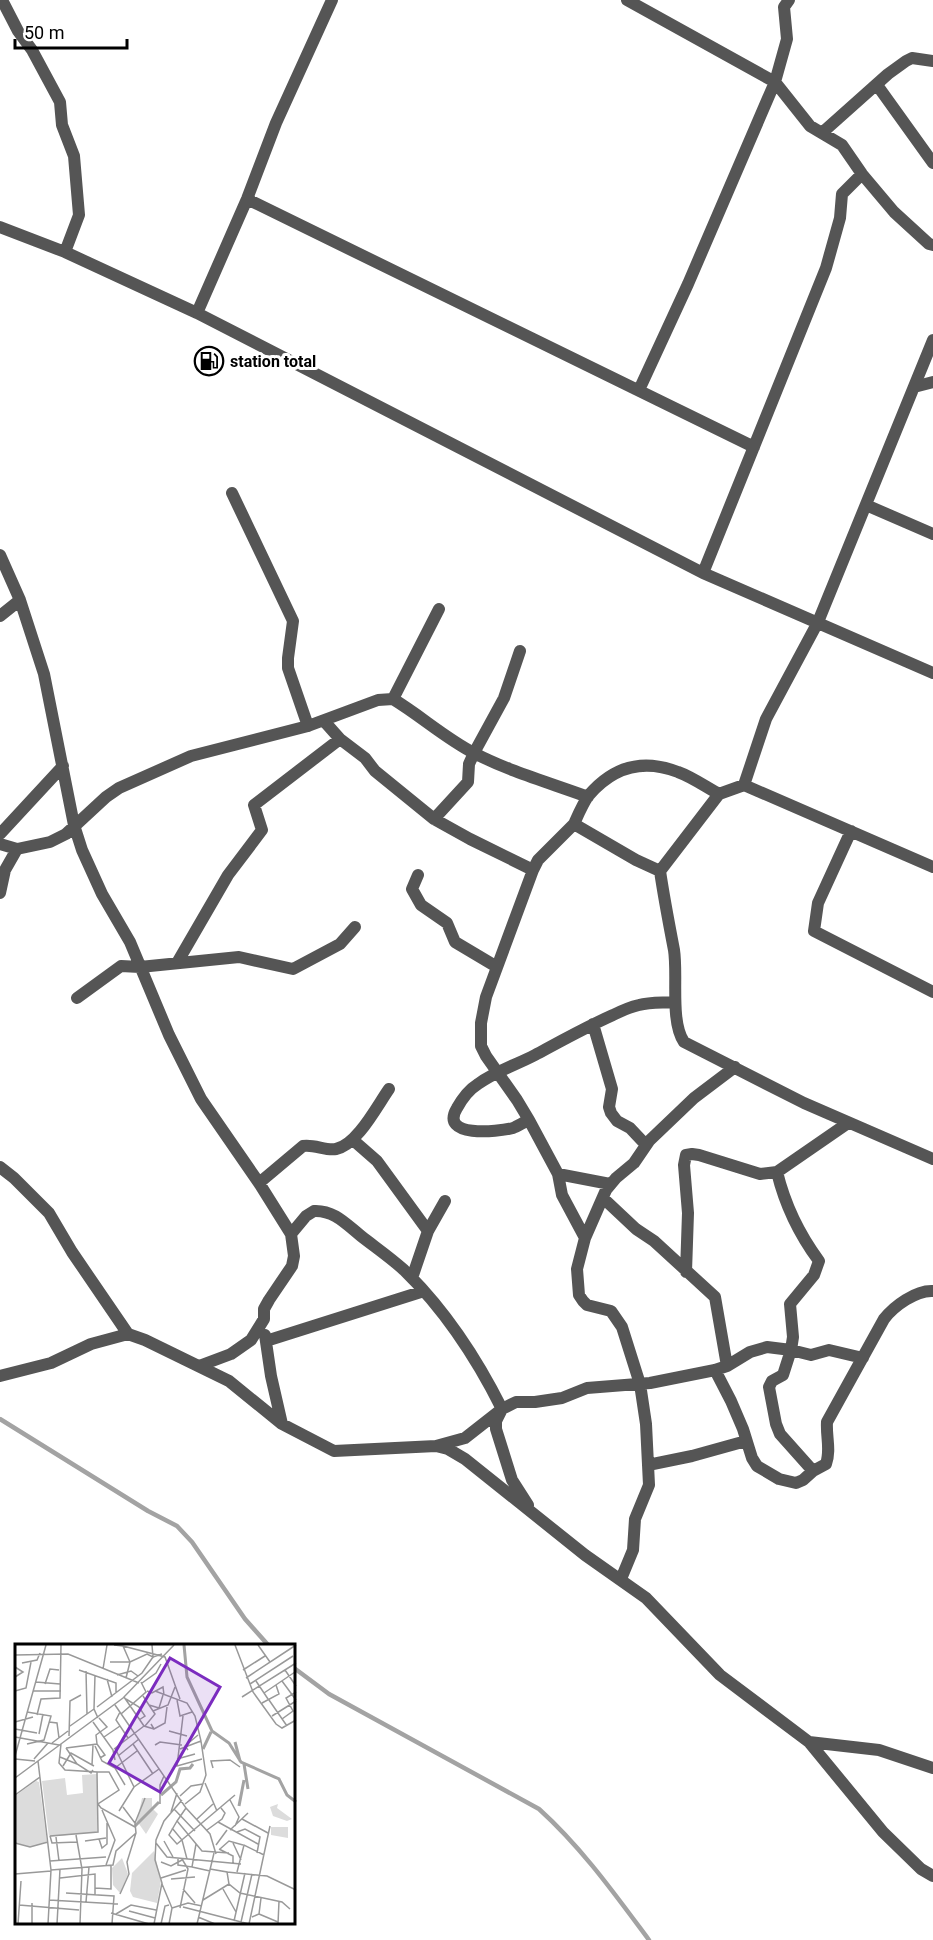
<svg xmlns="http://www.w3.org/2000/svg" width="933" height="1940" font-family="Roboto,sans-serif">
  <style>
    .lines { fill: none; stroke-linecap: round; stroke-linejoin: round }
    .stream { stroke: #a3a3a3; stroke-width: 4.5 }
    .minor { stroke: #555; stroke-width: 12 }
    .labels { text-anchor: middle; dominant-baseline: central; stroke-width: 6; stroke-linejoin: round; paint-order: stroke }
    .poi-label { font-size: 16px; font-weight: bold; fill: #000; stroke: #fff; text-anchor: start }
    .inset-river { fill: none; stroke: #a3a3a3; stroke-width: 3 }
    .inset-road { fill: none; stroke: #999; stroke-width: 1.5 }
    .view { fill: #7b2cbf; fill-opacity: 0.15; stroke: #7b2cbf; stroke-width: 3 }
    .inset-edge { fill: none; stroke: #000; stroke-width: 3 }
  </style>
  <rect width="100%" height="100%" fill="#fff"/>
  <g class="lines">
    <path class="stream" d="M0,1419L148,1511L177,1526L192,1542L245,1619L269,1646
      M294,1668L329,1694L539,1809C582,1848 614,1893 649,1940"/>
    <path class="minor" d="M2,0L18,31L32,50L60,102L62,125L74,156L79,215L65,252
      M627,0L775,82L810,126L842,145L862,174L894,212L929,244L933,245
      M877,85L933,163
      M823,132L888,74L906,61L912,58L933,61
      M247,199L754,447
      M0,227L65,252L197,313L703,573L933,673
      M197,313L247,199L276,123L332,0
      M914,387L933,382
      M639,390L688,284L775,82L787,39L784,7L789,0
      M232,493L293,621L288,658V668L308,726
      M866,505L933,534
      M0,555L20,600L44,674L74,825L82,850L102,894L130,942L169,1035L201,1099L259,1183L291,1234
      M703,573L826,268L840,218L842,194L862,174
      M0,616L20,600
      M393,699C421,716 445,738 474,753C511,772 550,783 588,797
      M324,721L340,739L365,758L375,771L434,819L470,839L533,870
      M744,785L766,719L818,622L933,340
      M434,819L468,782L469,764L474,753L504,698L520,651
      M574,824C578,815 583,803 589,795C613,767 642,758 678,772C692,777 706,787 719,794
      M851,831L818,903L814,931L933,992
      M0,834L63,766
      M0,844L17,849L5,870L0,893
      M17,849L50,842L66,834L106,797L119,788L191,756L308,726L378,700L393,699L439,609
      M933,867L744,785L719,794L660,871C664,898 669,924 674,950C678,975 670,1022 684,1042L804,1103L933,1159
      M418,875L412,889L421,905L447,923L455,942L497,967
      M177,963L228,875L262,830L254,805L340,739
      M77,998L121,966L140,967L239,957L293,969L340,944L355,927
      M593,1024L612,1089L609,1107L611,1113L617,1121L630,1128L646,1145
      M529,1120C524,1122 518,1126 513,1128C497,1132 439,1138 457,1108C462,1099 470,1089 478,1084C496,1071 516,1065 535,1055C561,1041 586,1027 613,1015C621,1011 630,1007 639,1005C650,1002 663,1003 675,1002
      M353,1140L377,1161L428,1231
      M0,1167L14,1178L49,1213L72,1252L128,1334
      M777,1172C785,1205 799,1234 819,1261L814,1275L790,1304L793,1337L791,1350L783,1375L772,1381L769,1387L776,1424L780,1434L813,1471
      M558,1174L610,1184
      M259,1183L303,1146C314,1144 326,1151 336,1149C357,1145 377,1106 389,1089
      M603,1198L636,1229L654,1241L715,1297L727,1366
      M585,1238L562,1195L558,1174L529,1120L517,1100L486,1056L481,1046V1023L486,997L533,870L538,860L574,824L636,860L660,871
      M686,1272L688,1213L684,1165L686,1155L692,1154L699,1155L760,1174L777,1172L848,1123
      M412,1278L428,1231L445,1201
      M265,1335L271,1376L282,1424
      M266,1341L424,1291
      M199,1366L231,1354L251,1340L264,1319V1309L269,1300L292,1266L294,1256L291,1234L306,1216L314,1211C334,1210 346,1224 361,1236C375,1247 391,1258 404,1270C445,1310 477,1359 502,1409L496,1421V1429L512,1480L528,1505
      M715,1370L731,1401L743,1429L752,1458L757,1466L779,1479L796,1483L803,1480L813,1471L826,1464C831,1450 826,1437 827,1422L884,1319C894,1306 916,1290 933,1291
      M0,1376L51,1363L91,1344L128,1334L145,1340L229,1381L282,1424L334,1451L436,1446L465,1438L502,1409L516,1402H535L562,1398L587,1388L650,1383L715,1370L727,1366L750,1352L767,1347L791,1350L811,1355L829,1350L863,1358
      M436,1446L448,1449L465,1459L585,1555L646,1598L720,1675L809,1742L883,1832L921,1869L933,1876
      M648,1465L692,1456L746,1441
      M621,1579L633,1550L635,1519L649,1485L646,1424L640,1384L622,1327L611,1311L587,1305L583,1301L579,1295L577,1269L585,1238L606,1190L616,1178L634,1163L649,1141L694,1098L735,1067
      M809,1742L879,1750L933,1768"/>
  </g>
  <defs>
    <g id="fuel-ring" transform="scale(1.5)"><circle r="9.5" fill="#fff" stroke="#000" stroke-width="1.5"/><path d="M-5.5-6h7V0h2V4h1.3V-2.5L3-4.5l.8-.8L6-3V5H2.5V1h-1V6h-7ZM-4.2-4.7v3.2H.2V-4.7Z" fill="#000"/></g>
  </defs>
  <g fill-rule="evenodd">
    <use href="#fuel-ring" x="209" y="361"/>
  </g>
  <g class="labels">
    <g class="poi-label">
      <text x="230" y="361">station total</text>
    </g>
  </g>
  <g transform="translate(15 1644)">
    <rect width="280" height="280" fill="#fff"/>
    <path d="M82,130V188L34,193L27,137L50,134L52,151L68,149L67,131ZM139,207L146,237L142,259L118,253L115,247L117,229ZM107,214L113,230L105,249L98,241L97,224Z" fill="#dcdcdc"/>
    <path d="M127,154H137V164L143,170L131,190L122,177ZM263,160L262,164L277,175L272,177L258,172L255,163Z" fill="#dcdcdc"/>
    <path d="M21,137L24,138L32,198L16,203L0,199V152Z" fill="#dcdcdc"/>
    <path d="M256,183H273V194L256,191Z" fill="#dcdcdc"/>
    <path class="inset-river" d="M169,1L172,33L197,87L214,99L226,118L264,135L272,151L281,158M220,98L225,117M188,105L196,88M229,120L233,145M146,151L161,138L165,125L175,124L178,120M224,162L229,136M120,182L144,158"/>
    <path class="inset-road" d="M99,1L108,2L115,18L111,34M220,1L238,48L261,80L267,84L281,76M243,1L255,18M108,2L150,13L165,55M0,11L53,10L124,39M95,18H115L132,10L138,13L137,1M7,19L22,16L25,9M0,23L8,28L0,33M88,25L92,1M64,26L101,39V48M228,26L250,12M270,26L281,42M71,27L72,70M80,31L79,65L83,74M102,31L116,27L123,32M231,34L281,1M92,35L97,53M241,37L253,55M267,37L281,56M21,38L45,40M127,39L141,29L146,20M30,40L35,25L44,26M235,40L278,12M0,47L11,44L16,18M18,47H46M132,47L137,49L148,43L149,51M140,47L172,59L180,72L186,97L165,105M249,49L280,28M128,52L140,70L130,82M109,53L129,82L139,85M227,53L281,19M111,55L124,63L130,72L124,76M162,56L165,72L177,68M254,56L272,82M247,59L264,50L261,41M100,61L171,164L195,190L201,210M134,61L144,64L148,51M82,63L127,29L138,13L147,10M138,67L153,61L160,43M12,68L36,72L29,96L12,100M105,68L101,76L113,94M106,70L131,48L126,38M22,71L26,55L45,54L46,1M168,72L162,122L187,115M257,72L281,57M267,75L278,67L271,54L281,48M0,78L18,73M34,78L42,79L44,94M78,78L98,106L100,116M136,80L139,85L150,79L152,63M55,82L79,65M0,85L22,89M154,87L172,92M24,90L28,70M54,92L55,57L66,51M0,93L44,101M89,93L105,82M37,99L53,87M82,100L90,111L85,114M118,100L138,130M140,101L145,98L167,101M80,102L87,117L100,124L110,141M51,104L82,100L81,91L92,83L84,74M51,104L62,120L76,129L78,126M100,104L119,143M99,105L129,82M173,106L170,102L183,91M0,112L31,1M103,112L124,95M45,113L62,120M0,115L20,117M19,115L33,99M162,115L180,110M23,117L36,226L33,280M77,121L78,101M48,122L56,109L79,122M100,124L122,107M198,124L196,117L215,116L225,123M82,128H94L104,146L83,160L86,164L120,183M0,134L108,54L159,1M190,139L202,167M0,151L25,133M165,152L176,142L188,140M215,156L224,173L220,182M145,160V141L149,132M170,160L185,148L191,131L186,97M171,164L162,177L187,207L214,209M159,165L180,187M87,166L100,196L91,221M104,167L119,143L144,125M156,168L162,149M182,175L198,160M227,175L253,189M162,177L154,191L162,200L220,151M203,178L243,200M120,179L130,154M157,184L167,196L172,215M192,186L207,175L210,169L206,164M215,186L233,169M222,188L230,185L245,193L242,209M61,191L67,225L65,280M35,192L83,188L82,128L50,126L44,119L46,100M35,192L37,199L62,198M41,193L44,217M84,195L87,204L92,200V179M70,197L91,194M149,197L158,213M0,199L15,203L33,198M141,199L152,213L226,220M218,199L226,216M201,201L212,186M204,205L218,212V219M205,205L214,197L228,201M163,214V221L177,223L181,200M35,217L91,213M146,218L156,222L167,216M177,223L195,227M195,225L212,228L214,240L225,249L267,258L275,265M36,226L98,221L101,207L121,189M212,228L252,232L281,246M222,228L229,201L249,211M0,230L36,227M45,234L80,230V251M146,234L171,226M156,235L180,233M147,240L157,264L154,280M80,244L96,245V221M168,245L180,259M208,245L221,268M51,249L99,252L97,280M105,250L114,230L112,218L121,189L120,179L108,163M34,256L103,260M188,256L214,240M71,258L74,223M17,259V280M4,261L64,266M168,263L234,280M157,264L173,259L187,262M165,264L173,225L167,215M114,267L140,274M96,269L134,280M101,270L116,261L141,266M244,270L263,278M183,273L200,280M237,273L244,270L246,254M219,277L230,229M226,278L237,230M3,280L6,237M42,280L45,225M139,280L147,239L140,216L141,196L149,177L167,156M146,280L150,262L154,261M182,280L199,209M234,280L255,182M263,280L264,257"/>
    <path class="view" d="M155,14L205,43L145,148L94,119Z"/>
    <rect width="280" height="280" class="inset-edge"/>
  </g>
  <path d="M15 39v9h112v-9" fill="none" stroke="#000000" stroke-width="3"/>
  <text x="24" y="39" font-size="18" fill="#000000" stroke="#ffffff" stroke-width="4.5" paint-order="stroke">50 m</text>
</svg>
